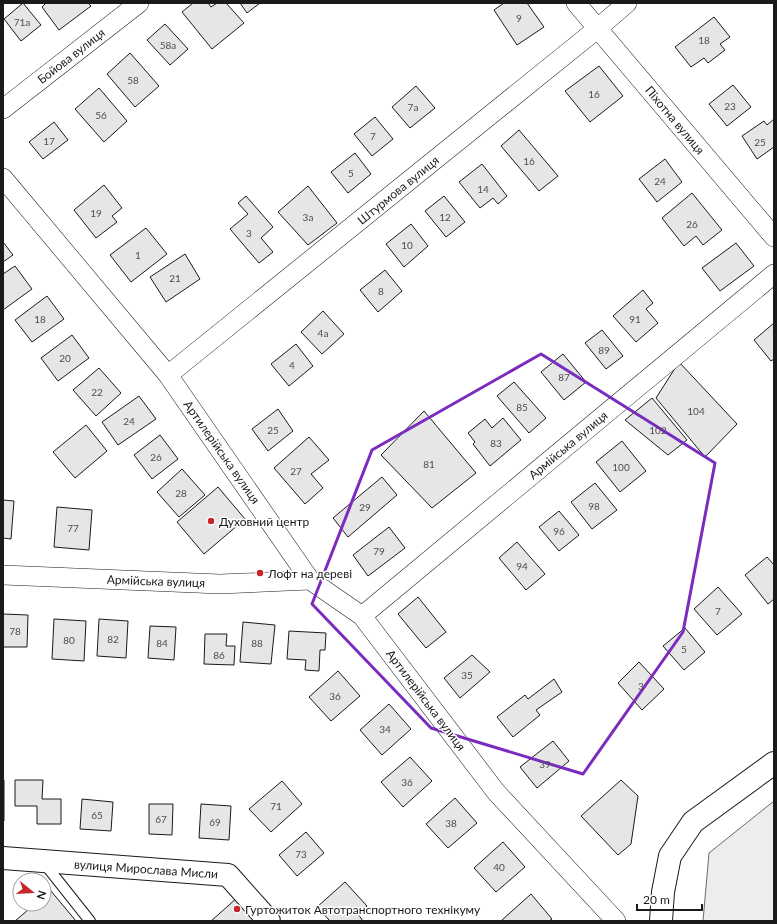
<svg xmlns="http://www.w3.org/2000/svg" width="777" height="924" font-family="Lato,sans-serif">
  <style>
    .green { fill: #ededed; stroke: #6a6a6a }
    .building { fill: #e6e6e6; stroke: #1a1a1a }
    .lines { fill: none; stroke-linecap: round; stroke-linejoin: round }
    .service-casing { stroke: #1a1a1a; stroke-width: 12 }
    .minor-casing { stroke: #1a1a1a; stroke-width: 20 }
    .tertiary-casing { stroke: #1a1a1a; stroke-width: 24 }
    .service { stroke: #fff; stroke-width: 10 }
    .minor { stroke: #fff; stroke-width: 19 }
    .tertiary { stroke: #fff; stroke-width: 22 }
    .marked { fill: none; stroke: #7b2cbf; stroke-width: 3; stroke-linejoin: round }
    .poi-dot { fill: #c62828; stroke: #fff; stroke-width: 1.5 }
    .labels { text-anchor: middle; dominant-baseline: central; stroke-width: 3; stroke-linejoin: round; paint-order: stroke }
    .number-label { font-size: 10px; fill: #4d4d4d }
    .street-label { font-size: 12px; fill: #1a1a1a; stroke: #fff }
    .poi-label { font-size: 12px; fill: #1a1a1a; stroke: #fff; text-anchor: start }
  </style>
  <rect width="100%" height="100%" fill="#fff"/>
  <path class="green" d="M774,801V921H703L709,853Z"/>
  <path class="building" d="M23,3L41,25L21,41L4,19Z
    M46,3H88L91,6L59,30L42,7Z
    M193,3H208L211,7L217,3H226L244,23L212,49L182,12Z
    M240,3H260L247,13Z
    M504,3H527L544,27L517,45L494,10Z
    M714,17L730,37L720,44L725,50L708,63L704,58L691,67L675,47Z
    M165,24L188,49L170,65L147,40Z
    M130,53L159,86L135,107L107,74Z
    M599,66L623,96L590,122L565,91Z
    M733,85L751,107L727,126L709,104Z
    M416,86L435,108L410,128L392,107Z
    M99,88L127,121L104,142L75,109Z
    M375,117L393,139L372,156L354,134Z
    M774,119V147L757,159L742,136L764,121L767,125Z
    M54,122L68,140L43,159L29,142Z
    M519,130L558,176L539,191L501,146Z
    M355,153L371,174L348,193L331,172Z
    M665,159L682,182L657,202L639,179Z
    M482,164L507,196L498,204L493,198L480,208L459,182Z
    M104,185L122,208L112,216L117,222L96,238L74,210Z
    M308,186L337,223L308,245L278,212Z
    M692,193L722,230L703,245L696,236L684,246L662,218Z
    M246,196L273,227L261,238L273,252L259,263L230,229L248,214L238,203Z
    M444,196L465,222L446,237L425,211Z
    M411,224L428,246L404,267L386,244Z
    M146,228L167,254L131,282L110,255Z
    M3,242L13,255L3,262Z
    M736,243L754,266L720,291L702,268Z
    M185,254L200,279L166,302L150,277Z
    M15,266L32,289L3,310V274Z
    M385,270L402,291L378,312L360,290Z
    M643,290L653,303L646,309L658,323L636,342L613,316Z
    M47,296L64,319L32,342L15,320Z
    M323,311L344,334L322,354L301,332Z
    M774,323V359L771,361L754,340Z
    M602,330L623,356L606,369L585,343Z
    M72,335L89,358L58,381L41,358Z
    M296,344L313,366L289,386L271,364Z
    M563,354L586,382L564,400L541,372Z
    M679,362L737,424L705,457L656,398Z
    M99,368L121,393L96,416L73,390Z
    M514,382L546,418L529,433L497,396Z
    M139,396L156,419L118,445L102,422Z
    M652,398L687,440L668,455L625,420Z
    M278,409L293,431L268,451L252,429Z
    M424,411L476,473L432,508L381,455Z
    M503,418L521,440L490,466L473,444L475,442L468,433L485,419L492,428Z
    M86,425L107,451L75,478L53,452Z
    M160,435L178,459L152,479L134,455Z
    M309,437L329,460L311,474L323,488L305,504L274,468Z
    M622,441L646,471L620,492L596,462Z
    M182,469L205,495L179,517L157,492Z
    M382,477L397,495L348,537L333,518Z
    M595,483L617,510L592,529L571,502Z
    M218,487L245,519L204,554L177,522Z
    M3,500L14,501L11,539L3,538Z
    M57,507L92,510L89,550L54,547Z
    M559,511L579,535L559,551L539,527Z
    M389,527L405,548L368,576L353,555Z
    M517,542L545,574L526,590L499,558Z
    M767,557L774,565V599L768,604L745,575Z
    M718,587L742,614L717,635L694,609Z
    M418,597L446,632L426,648L398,614Z
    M3,614L28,615L27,647H3Z
    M54,619L86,621L84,661L52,659Z
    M99,619L128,621L126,658L97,656Z
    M243,622L275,625L271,664L240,662Z
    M150,626L176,627L174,660L148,658Z
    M685,628L705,652L684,670L663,646Z
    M289,631L326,633L325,650H320L319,671L305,670L306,660L287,659Z
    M205,634H227L226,646H235L234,665L204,664Z
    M472,655L490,672L460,698L444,678Z
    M639,662L664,689L642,710L618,683Z
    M338,671L360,696L331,721L309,697Z
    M554,679L562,692L536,710L540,715L513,737L497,717L525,695L528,699Z
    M389,704L411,729L382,755L360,730Z
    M553,741L569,761L537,788L520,767Z
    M410,757L432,781L403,807L381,782Z
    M3,780H4V821H3Z
    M15,780H43L42,799H61V824H37V806H15Z
    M621,780L638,796L631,844L618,855L581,816Z
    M282,781L302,804L271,832L249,809Z
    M455,798L477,823L448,848L426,824Z
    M82,799L113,802L111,831L80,829Z
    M149,804H173L172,835L149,834Z
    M201,804L231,806L229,840L199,838Z
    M306,832L324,853L297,876L279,855Z
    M503,842L525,867L496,892L474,868Z
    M345,882L367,906L358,914L363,921H330L317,907Z
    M51,891L76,921H15L35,904H44V896Z
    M531,894L552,919L549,921H503L502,920Z
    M238,897L259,921H211Z"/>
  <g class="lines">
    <g class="service-casing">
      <path id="service" d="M44,863L90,921"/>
    </g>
    <g class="minor-casing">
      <path id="minor" d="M576,3L774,237
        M3,109L139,3
        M3,178L168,375L310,580L362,616L496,792L616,921
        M168,375L597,29L627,3
        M3,575L220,584L310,580
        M362,616L774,274"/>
    </g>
    <g class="tertiary-casing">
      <path id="tertiary" d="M3,858L228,875L269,921
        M661,921L663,892L670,856L693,822L774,763"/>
    </g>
    <use href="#service" class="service"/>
    <use href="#minor" class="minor"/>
    <use href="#tertiary" class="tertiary"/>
  </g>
  <path class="marked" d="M541,354L715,463L683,632L583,774L431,728L312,604L372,450Z"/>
  <g class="poi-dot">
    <circle cx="211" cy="521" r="4"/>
    <circle cx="260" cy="573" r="4"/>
    <circle cx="237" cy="909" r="4"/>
  </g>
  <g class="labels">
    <g class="number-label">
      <text x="519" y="18">9</text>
      <text x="22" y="22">71а</text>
      <text x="704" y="40">18</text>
      <text x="168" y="45">58а</text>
      <text x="133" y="80">58</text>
      <text x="594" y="94">16</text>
      <text x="730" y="106">23</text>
      <text x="413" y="107">7а</text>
      <text x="101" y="115">56</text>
      <text x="373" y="136">7</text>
      <text x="49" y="141">17</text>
      <text x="760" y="142">25</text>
      <text x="529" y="161">16</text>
      <text x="351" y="173">5</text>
      <text x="660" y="181">24</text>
      <text x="483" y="189">14</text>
      <text x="96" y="213">19</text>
      <text x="308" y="217">3а</text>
      <text x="445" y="217">12</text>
      <text x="692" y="224">26</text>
      <text x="249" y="233">3</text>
      <text x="407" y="245">10</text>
      <text x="138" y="255">1</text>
      <text x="175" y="278">21</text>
      <text x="381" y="291">8</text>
      <text x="40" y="319">18</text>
      <text x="635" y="319">91</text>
      <text x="323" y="333">4а</text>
      <text x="604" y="350">89</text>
      <text x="65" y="358">20</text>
      <text x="292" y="365">4</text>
      <text x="564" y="377">87</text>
      <text x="97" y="392">22</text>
      <text x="522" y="407">85</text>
      <text x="696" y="411">104</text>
      <text x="129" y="421">24</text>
      <text x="273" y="430">25</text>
      <text x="658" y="430">102</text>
      <text x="496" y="443">83</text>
      <text x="156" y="457">26</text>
      <text x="429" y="464">81</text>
      <text x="621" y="467">100</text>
      <text x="296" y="471">27</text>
      <text x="181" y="493">28</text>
      <text x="594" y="506">98</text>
      <text x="365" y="507">29</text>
      <text x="73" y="528">77</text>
      <text x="559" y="531">96</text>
      <text x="379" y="551">79</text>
      <text x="522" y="566">94</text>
      <text x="718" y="611">7</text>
      <text x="15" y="631">78</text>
      <text x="113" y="639">82</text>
      <text x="69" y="640">80</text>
      <text x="162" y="643">84</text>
      <text x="257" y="643">88</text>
      <text x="684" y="649">5</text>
      <text x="219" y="655">86</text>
      <text x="467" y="675">35</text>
      <text x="641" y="686">3</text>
      <text x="335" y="696">36</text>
      <text x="385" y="729">34</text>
      <text x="545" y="764">39</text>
      <text x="407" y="782">36</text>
      <text x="276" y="806">71</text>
      <text x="97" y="815">65</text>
      <text x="161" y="819">67</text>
      <text x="215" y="822">69</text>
      <text x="451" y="823">38</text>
      <text x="301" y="854">73</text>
      <text x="499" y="867">40</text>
    </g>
    <g class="street-label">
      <text transform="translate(71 56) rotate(-38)">Бойова вулиця</text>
      <text transform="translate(675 120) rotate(50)">Піхотна вулиця</text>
      <text transform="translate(398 190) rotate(-39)">Штурмова вулиця</text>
      <text transform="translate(568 445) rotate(-40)">Армійська вулиця</text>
      <text transform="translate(222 452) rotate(55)">Артилерійська вулиця</text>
      <text transform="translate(156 581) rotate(2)">Армійська вулиця</text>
      <text transform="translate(426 700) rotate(53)">Артилерійська вулиця</text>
      <text transform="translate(146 869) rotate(4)">вулиця Мирослава Мисли</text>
    </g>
    <g class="poi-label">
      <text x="219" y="521">Духовний центр</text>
      <text x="268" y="573">Лофт на дереві</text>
      <text x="245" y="909">Гуртожиток Автотранспортного технікуму</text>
    </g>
  </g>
  <rect width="777" height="924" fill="none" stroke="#1a1a1a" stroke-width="8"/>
  <g transform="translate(32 892) rotate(108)"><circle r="19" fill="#ffffff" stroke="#a3a3a3"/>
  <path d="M0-3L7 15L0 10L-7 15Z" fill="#c62828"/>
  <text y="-6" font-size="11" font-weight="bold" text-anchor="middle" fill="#1a1a1a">N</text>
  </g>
  <path d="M637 904v6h65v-6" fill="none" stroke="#1a1a1a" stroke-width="2"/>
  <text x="643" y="904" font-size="12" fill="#1a1a1a" stroke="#ffffff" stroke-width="3" paint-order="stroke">20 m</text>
</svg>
